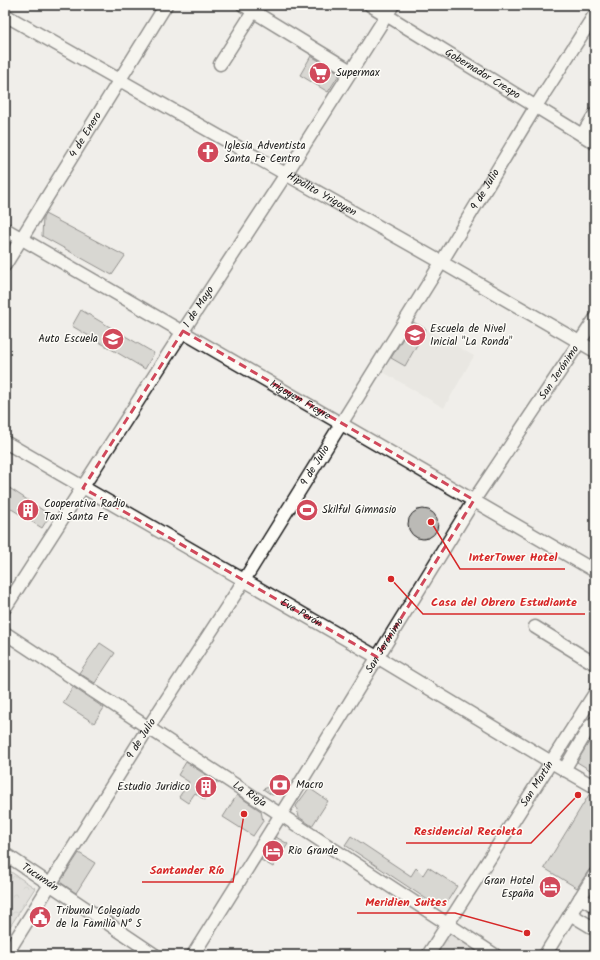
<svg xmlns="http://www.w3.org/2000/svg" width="600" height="960" font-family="Kalam,sans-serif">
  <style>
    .built { fill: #e0deda }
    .forest { fill: url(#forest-crowns); stroke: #767674 }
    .building { fill: #bbbab6; stroke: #1c1c1c }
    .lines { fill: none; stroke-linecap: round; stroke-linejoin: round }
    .minor-casing { stroke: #1c1c1c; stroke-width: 15 }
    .minor { stroke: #fdfcf7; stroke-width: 12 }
    .marked { fill: none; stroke: #d1495b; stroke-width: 3; stroke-dasharray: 8 5; stroke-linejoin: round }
    .labels { text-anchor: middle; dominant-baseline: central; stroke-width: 3; stroke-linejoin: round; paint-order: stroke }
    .poi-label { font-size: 11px; fill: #1c1c1c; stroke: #fdfcf7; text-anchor: start }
    .street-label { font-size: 11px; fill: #1c1c1c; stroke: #fdfcf7 }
    .leader { fill: none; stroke: #d62828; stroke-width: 1.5 }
    .callout-dot { fill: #d62828; stroke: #fdfcf7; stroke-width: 1.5 }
    .callout-label { font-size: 12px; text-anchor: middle; font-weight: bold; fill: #d62828; stroke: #fdfcf7; stroke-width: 3; stroke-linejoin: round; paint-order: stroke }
  </style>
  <defs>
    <pattern id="forest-crowns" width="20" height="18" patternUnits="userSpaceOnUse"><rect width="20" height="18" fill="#d0cfcc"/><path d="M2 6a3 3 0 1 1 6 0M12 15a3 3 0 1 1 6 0" fill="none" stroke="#b2b1af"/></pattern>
  </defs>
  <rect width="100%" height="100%" fill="#f0eeea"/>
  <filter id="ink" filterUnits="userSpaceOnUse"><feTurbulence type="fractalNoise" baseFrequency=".025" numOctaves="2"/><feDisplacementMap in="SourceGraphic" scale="8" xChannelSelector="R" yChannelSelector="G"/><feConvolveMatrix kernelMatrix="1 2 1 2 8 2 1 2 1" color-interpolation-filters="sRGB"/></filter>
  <g filter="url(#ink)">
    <path class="built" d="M412,321L474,356L444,408L383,372Z"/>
    <path class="forest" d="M5,868L35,888L5,934Z
      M449,930L473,945L467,955H434Z"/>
    <path class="building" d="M311,56L340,73L328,92L300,75Z
      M45,214L125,256L112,275L42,236L43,218Z
      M81,310L154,353L145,369L72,326Z
      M413,322L426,329L405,366L391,358Z
      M5,485L50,515L42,528L5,505Z
      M408 524a15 15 0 1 1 30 0a15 15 0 1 1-30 0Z
      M100,643L115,653L95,683L79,673Z
      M73,687L104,708L94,723L63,703Z
      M595,732V761L590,770L577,762Z
      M186,762L217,782L205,800L195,793L188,803L179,797L189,782L178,775Z
      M289,780L280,793L272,795L263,789Z
      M309,788L328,801L312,826L299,817L296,806Z
      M590,793L595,794V865L589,870L577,888L544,868Z
      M237,795L261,811L263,821L253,836L223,817Z
      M351,836L411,876L416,868L423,875L428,867L457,886L445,905L437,906L345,845Z
      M276,837L288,844L273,867L261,860Z
      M79,853L95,863L76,893L60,882Z"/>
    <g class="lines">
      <g class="minor-casing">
        <g id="minor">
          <path d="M243,5L351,71"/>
          <path id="s1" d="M370,5L595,143"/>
          <path id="s2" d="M5,15L441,262L595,351"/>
          <path d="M220,64L253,12"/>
          <path d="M582,135L595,114"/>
          <path id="s3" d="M5,229L595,571"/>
          <path id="s4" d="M5,265L166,5"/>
          <path id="s5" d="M5,442L377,657L551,762L595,787"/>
          <path id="s6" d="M5,608L183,331L286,174L393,5"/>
          <path d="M535,627L595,664"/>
          <path id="s7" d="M5,633C168,741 331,848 495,955"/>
          <path d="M564,770L590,726L595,722"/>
          <path id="s8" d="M5,854L155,955"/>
          <path d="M580,898L595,906"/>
          <path d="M570,914L595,929"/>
          <path id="s9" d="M6,955L148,728L236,593L433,276L536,106L595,14"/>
          <path id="s10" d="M193,955L280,816L474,500L595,319"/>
          <path id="s11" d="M428,955L595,693"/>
          <path d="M545,955L595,874"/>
        </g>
      </g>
      <use href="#minor" class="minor"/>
    </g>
  </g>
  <path d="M0 0H600V960H0ZM183,331L474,500L377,657L83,488Z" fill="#f0eeea" fill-opacity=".55" fill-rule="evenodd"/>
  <path class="marked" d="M183,331L474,500L377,657L83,488Z"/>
  <defs>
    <g id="supermarket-disc" transform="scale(1.15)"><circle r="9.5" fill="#d1495b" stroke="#fdfcf7"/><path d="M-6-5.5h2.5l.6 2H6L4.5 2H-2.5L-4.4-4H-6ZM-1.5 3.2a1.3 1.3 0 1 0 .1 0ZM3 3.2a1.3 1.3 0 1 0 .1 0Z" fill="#fff"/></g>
    <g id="church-disc" transform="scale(1.15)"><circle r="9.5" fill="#d1495b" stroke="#fdfcf7"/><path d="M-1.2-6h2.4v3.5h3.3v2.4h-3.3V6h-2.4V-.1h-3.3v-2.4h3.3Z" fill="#fff"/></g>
    <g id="school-disc" transform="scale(1.15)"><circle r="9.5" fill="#d1495b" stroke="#fdfcf7"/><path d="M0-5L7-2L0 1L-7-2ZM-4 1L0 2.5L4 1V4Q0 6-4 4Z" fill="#fff"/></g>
    <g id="building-disc" transform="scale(1.15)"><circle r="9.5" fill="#d1495b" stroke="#fdfcf7"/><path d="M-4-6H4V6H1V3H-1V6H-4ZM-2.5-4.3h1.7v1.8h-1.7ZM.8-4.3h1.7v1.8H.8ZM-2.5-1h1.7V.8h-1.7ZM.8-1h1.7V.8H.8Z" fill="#fff"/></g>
    <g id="stadium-disc" transform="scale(1.15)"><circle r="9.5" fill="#d1495b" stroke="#fdfcf7"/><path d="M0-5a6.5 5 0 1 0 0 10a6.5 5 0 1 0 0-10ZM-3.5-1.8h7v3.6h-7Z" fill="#fff"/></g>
    <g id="bank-disc" transform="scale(1.15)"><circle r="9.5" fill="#d1495b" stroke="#fdfcf7"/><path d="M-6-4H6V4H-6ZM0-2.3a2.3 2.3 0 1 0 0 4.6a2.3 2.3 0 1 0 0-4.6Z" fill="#fff"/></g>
    <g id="hotel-disc" transform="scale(1.15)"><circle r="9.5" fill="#d1495b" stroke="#fdfcf7"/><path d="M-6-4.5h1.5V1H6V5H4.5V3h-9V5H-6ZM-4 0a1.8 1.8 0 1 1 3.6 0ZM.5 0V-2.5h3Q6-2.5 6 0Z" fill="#fff"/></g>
    <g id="civic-disc" transform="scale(1.15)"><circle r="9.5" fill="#d1495b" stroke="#fdfcf7"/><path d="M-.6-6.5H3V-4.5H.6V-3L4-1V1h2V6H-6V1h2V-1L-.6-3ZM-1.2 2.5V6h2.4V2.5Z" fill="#fff"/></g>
  </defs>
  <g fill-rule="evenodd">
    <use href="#supermarket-disc" x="320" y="73"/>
    <use href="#church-disc" x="208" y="152"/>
    <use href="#school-disc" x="415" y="335"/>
    <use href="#school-disc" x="113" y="339"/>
    <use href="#building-disc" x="28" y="510"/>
    <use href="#stadium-disc" x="307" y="510"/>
    <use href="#bank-disc" x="280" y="785"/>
    <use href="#building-disc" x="206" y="787"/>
    <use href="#hotel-disc" x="273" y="851"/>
    <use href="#hotel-disc" x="550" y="887"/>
    <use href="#civic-disc" x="40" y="917"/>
  </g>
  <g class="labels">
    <g class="poi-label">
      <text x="336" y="73">Supermax</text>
      <text x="224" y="146">Iglesia Adventista<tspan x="224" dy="13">Santa Fe Centro</tspan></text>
      <text x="430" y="329">Escuela de Nivel<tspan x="430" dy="13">Inicial "La Ronda"</tspan></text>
      <text x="98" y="339" text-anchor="end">Auto Escuela</text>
      <text x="44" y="504">Cooperativa Radio<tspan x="44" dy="13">Taxi Santa Fe</tspan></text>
      <text x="322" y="510">Skilful Gimnasio</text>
      <text x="296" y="785">Macro</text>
      <text x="190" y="787" text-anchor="end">Estudio Juridico</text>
      <text x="288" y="851">Rio Grande</text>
      <text x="534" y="881" text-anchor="end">Gran Hotel<tspan x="534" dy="13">España</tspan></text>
      <text x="56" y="911">Tribunal Colegiado<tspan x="56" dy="13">de la Familia N° 5</tspan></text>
    </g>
    <g class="street-label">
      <text stroke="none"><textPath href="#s1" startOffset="132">Gobernador Crespo</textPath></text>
      <text stroke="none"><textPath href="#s4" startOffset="153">4 de Enero</textPath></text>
      <text stroke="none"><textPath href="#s9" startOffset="903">9 de Julio</textPath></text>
      <text stroke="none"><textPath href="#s2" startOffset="364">Hipólito Yrigoyen</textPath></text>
      <text stroke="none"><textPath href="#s6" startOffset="358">1 de Mayo</textPath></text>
      <text stroke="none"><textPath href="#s10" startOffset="688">San Jerónimo</textPath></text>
      <text stroke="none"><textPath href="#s3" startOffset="341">Irigoyen Freyre</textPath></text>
      <text stroke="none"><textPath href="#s9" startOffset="579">9 de Julio</textPath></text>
      <text stroke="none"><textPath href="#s5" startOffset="342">Eva Perón</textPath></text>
      <text stroke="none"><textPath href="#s10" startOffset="364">San Jerónimo</textPath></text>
      <text stroke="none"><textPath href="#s9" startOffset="255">9 de Julio</textPath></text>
      <text stroke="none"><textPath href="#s11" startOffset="203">San Martín</textPath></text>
      <text stroke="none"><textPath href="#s7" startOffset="293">La Rioja</textPath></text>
      <text stroke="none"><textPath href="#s8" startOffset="42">Tucumán</textPath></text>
    </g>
  </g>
  <path class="leader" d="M431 522L460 569H565M391 579L423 614H585M578 795L531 843H406M244 814L233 882H142M527 933L455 913H357"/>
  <g class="callout-dot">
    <circle cx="431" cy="522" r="4"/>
    <circle cx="391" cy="579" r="4"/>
    <circle cx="578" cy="795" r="4"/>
    <circle cx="244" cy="814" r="4"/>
    <circle cx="527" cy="933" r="4"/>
  </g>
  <g class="callout-label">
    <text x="513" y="561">InterTower Hotel</text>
    <text x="504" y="606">Casa del Obrero Estudiante</text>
    <text x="468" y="835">Residencial Recoleta</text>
    <text x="187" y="874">Santander Río</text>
    <text x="406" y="906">Meridien Suites</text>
  </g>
  <rect width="600" height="960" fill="none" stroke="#fdfcf7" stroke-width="20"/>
  <rect x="10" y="10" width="580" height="940" fill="none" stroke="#1c1c1c" stroke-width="1.5" filter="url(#ink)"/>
</svg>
